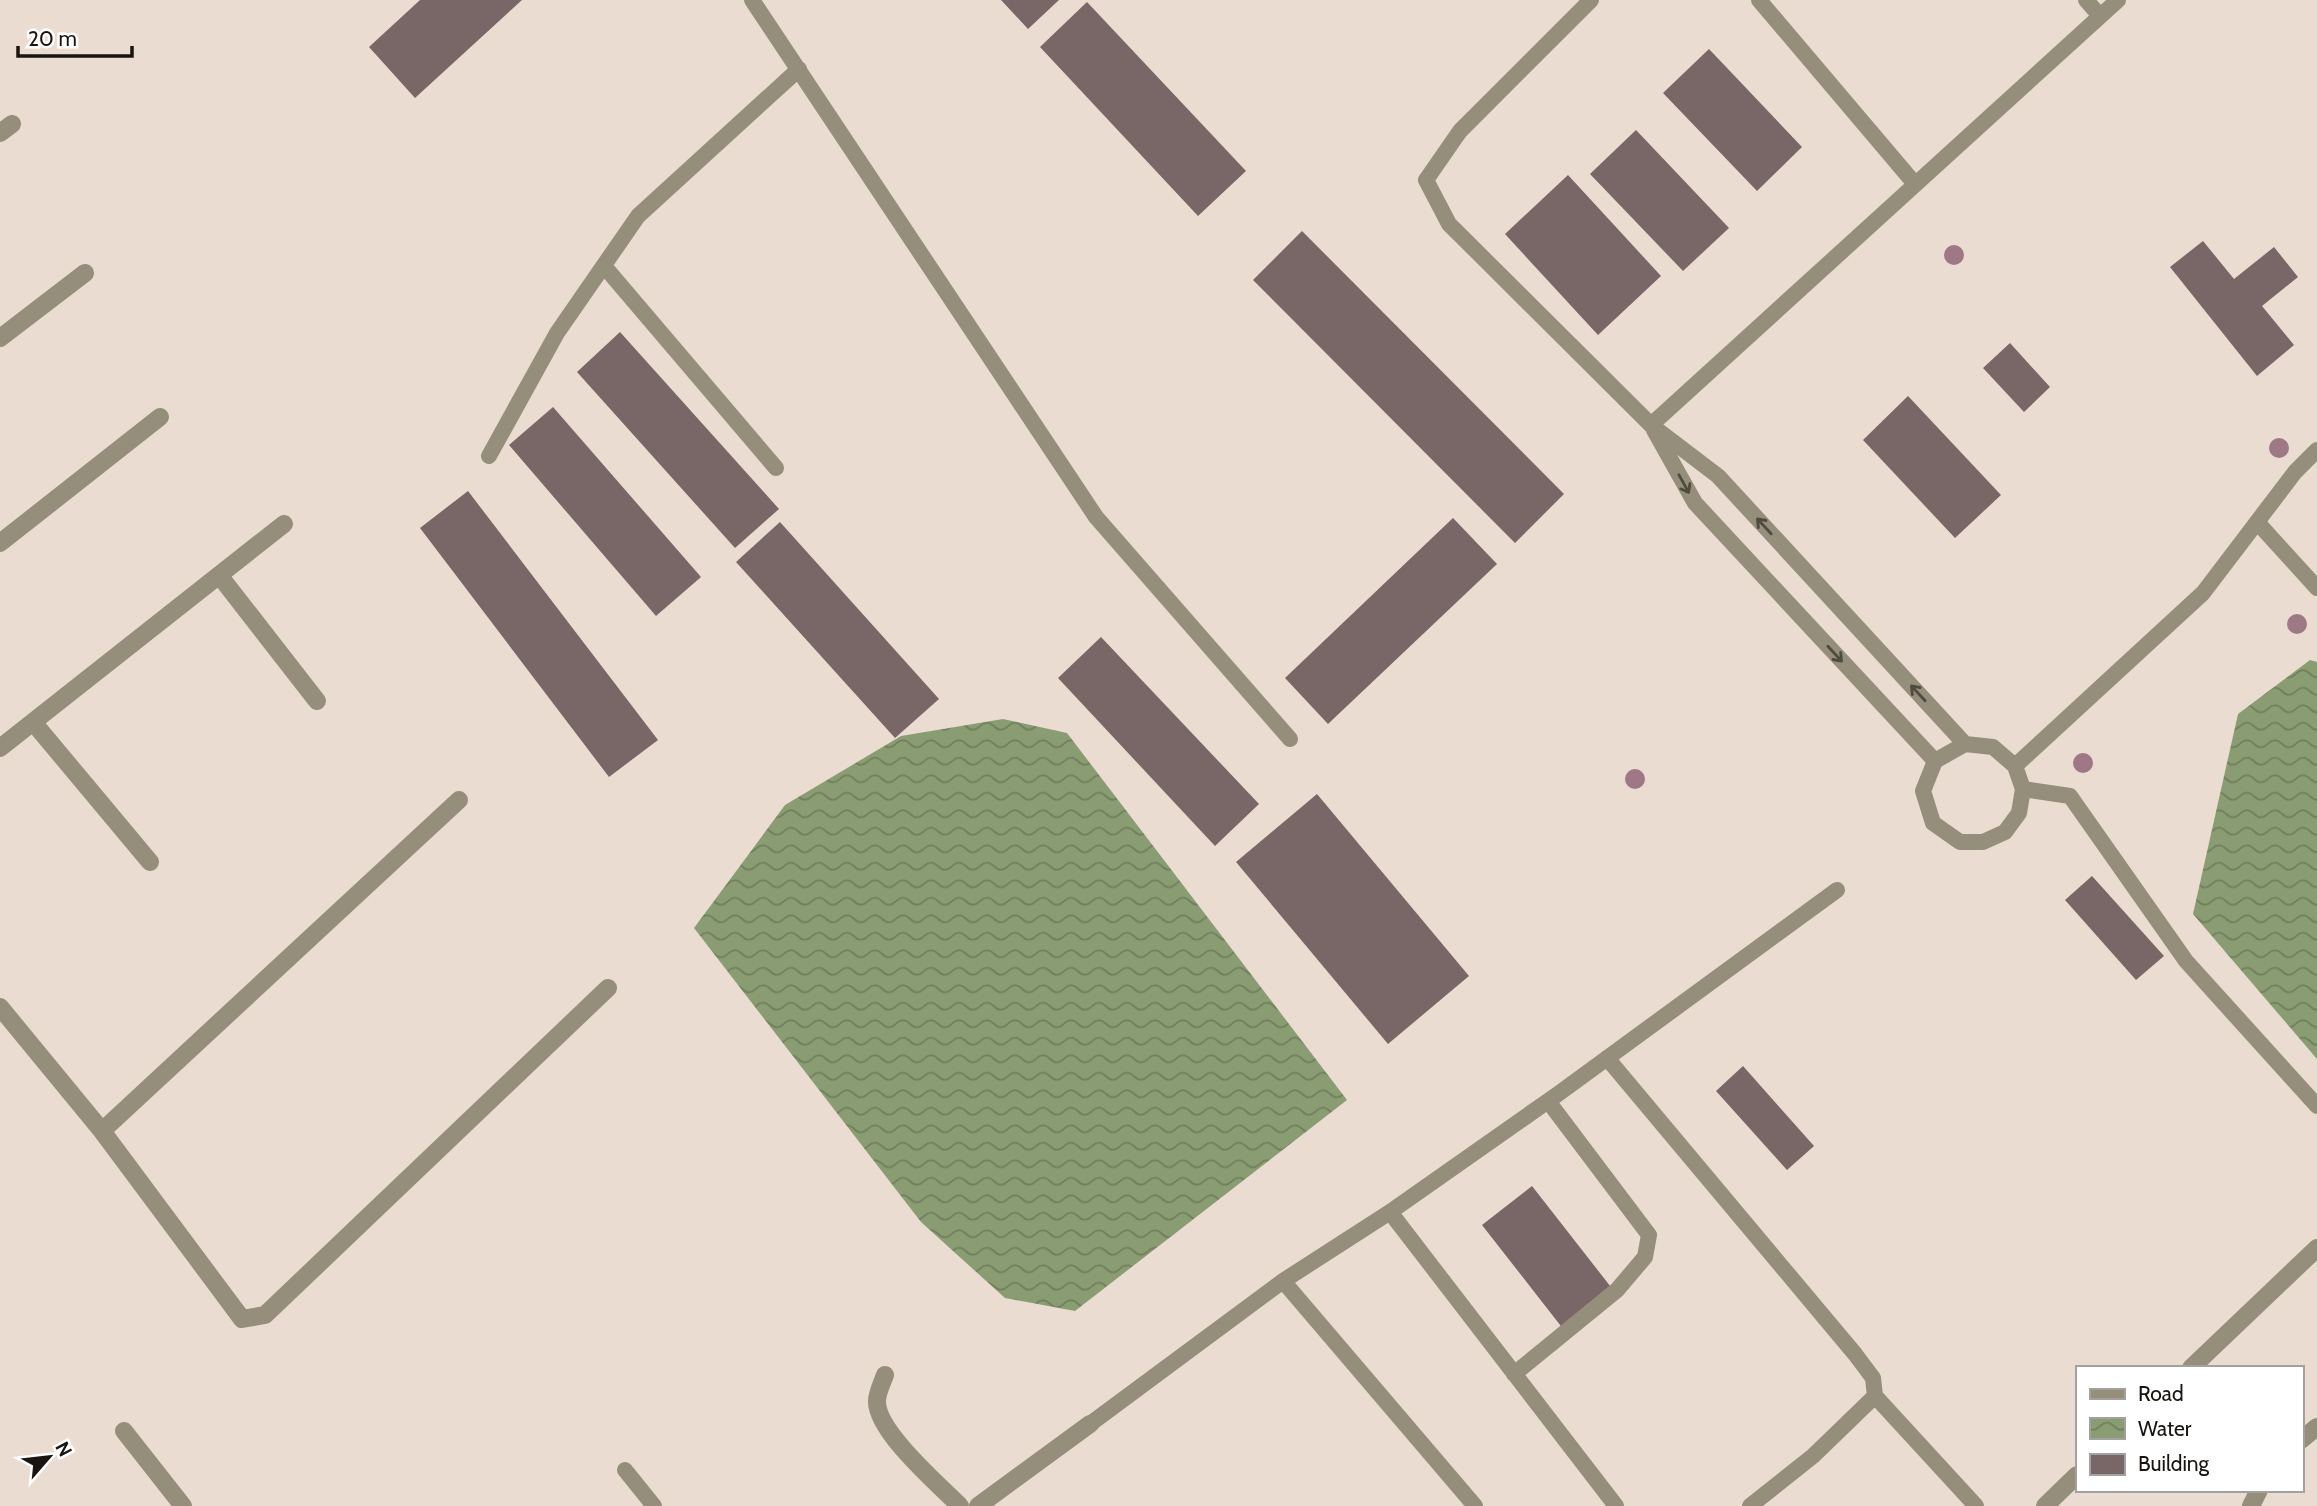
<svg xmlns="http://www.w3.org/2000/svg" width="2317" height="1506" font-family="Cabin,sans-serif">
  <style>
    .water { fill: url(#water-waves) }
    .building { fill: #786766 }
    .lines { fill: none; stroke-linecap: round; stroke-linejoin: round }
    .service { stroke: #948e7a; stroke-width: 16 }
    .minor { stroke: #948e7a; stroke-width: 18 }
    .tree { fill: #9f7885 }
    .oneway { stroke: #504b40 }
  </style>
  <defs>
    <pattern id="water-waves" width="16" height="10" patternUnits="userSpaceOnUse" patternTransform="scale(1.75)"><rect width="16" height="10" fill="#8a9d72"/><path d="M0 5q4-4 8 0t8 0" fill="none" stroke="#707f5c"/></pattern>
  </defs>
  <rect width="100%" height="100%" fill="#ebdcd1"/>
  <path class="water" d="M2310,660L2317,662V1059L2193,914L2238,714Z
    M1003,719L1067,733L1347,1100L1075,1311L1005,1298L921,1222L694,928L785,805L901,736Z"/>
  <path class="building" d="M420,0H522L415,98L369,47Z
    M1001,0H1059L1028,29Z
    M1087,2L1246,171L1198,216L1040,47Z
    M1709,49L1802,147L1757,191L1663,93Z
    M1636,130L1729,228L1683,271L1590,174Z
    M1568,175L1661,276L1598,335L1505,234Z
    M1302,231L1564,494L1515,543L1253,280Z
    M2203,241L2234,279L2274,247L2298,277L2262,306L2294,345L2257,376L2170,267Z
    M620,332L779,509L735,548L577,372Z
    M2010,343L2050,387L2024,412L1983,368Z
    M1908,396L2001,495L1955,538L1863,440Z
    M553,407L701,577L656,616L509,445Z
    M468,491L658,740L609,777L420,528Z
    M1453,518L1497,564L1328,724L1285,678Z
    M780,522L939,699L895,738L736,562Z
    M1101,637L1259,804L1215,846L1058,678Z
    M1317,794L1469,976L1388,1044L1236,862Z
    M2092,876L2164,956L2136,980L2065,900Z
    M1743,1066L1814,1146L1787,1170L1716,1091Z
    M1532,1186L1614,1291L1564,1330L1482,1225Z"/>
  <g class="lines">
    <path class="service" d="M752,0L1096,517L1290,739
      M1591,0L1460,131L1426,180L1449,224L1651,425L1718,476L1965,744
      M1759,0L1915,184
      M2086,0L2100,16
      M604,266L776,468
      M1651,425L2118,0
      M1654,430L1695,503L1935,761
      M489,456L557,333L638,216L799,69
      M2257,522L2317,588
      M1965,744L1993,747L2015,766L2023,789L2019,813L2005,832L1983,842H1960L1933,823L1923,791L1935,761Z
      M2015,766L2203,593L2295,472L2317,450
      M2023,789L2070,796L2186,961L2317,1106
      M1607,1058L1855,1354L1873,1378L1875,1396L1976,1506
      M1390,1212L1616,1506
      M1283,1281L1475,1506
      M1514,1374L1617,1290L1645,1257L1649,1235L1548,1101
      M1090,1424L1283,1281L1390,1212L1558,1094L1837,890
      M625,1470L654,1506
      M1750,1506L1813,1456L1875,1396"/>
    <path class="minor" d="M0,133L12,124
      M0,338L85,273
      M0,543L160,417
      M219,575L317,701
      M33,722L150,862
      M0,748L284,524
      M0,1007L102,1131L242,1319L265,1315L608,988
      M102,1131L459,800
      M2191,1368L2317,1248
      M885,1375C882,1383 877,1393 877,1401C876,1431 939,1485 960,1506
      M124,1431L183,1506
      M2301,1440L2317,1427
      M978,1506L1090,1424
      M2045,1506L2077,1475
      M2251,1506L2259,1490"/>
  </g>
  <g class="tree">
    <circle cx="1954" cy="255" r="10"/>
    <circle cx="2279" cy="448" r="10"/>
    <circle cx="2297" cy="624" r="10"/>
    <circle cx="2083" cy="763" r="10"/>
    <circle cx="1635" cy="779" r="10"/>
  </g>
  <defs><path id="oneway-shaft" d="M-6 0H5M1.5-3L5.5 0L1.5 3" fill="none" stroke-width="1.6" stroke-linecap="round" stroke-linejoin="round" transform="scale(1.75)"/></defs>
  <g class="oneway">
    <use href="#oneway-shaft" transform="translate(1684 484) rotate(61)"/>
    <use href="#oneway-shaft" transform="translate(1764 526) rotate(-133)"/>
    <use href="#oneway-shaft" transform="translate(1835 654) rotate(47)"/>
    <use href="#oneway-shaft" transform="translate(1918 693) rotate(-133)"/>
  </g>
  <rect x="2076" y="1366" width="228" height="126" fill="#ffffff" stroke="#a3a19f" stroke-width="2"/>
  <rect x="2090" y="1389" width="35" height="10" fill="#948e7a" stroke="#a3a19f" stroke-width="2"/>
  <text x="2138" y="1401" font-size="21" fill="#191410">Road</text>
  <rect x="2090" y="1418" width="35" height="21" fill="url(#water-waves)" stroke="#a3a19f" stroke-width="2"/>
  <text x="2138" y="1436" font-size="21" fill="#191410">Water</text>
  <rect x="2090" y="1454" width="35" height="21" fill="#786766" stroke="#a3a19f" stroke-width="2"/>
  <text x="2138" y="1471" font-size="21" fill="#191410">Building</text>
  <g transform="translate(49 1457) rotate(62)" stroke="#ffffff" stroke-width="5" paint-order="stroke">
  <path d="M0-5L12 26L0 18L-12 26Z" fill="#191410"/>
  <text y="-10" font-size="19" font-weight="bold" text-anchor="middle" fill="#191410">N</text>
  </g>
  <path d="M18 46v10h114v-10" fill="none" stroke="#191410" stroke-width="3.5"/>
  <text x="28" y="46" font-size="21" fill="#191410" stroke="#ffffff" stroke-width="5" paint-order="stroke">20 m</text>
</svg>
